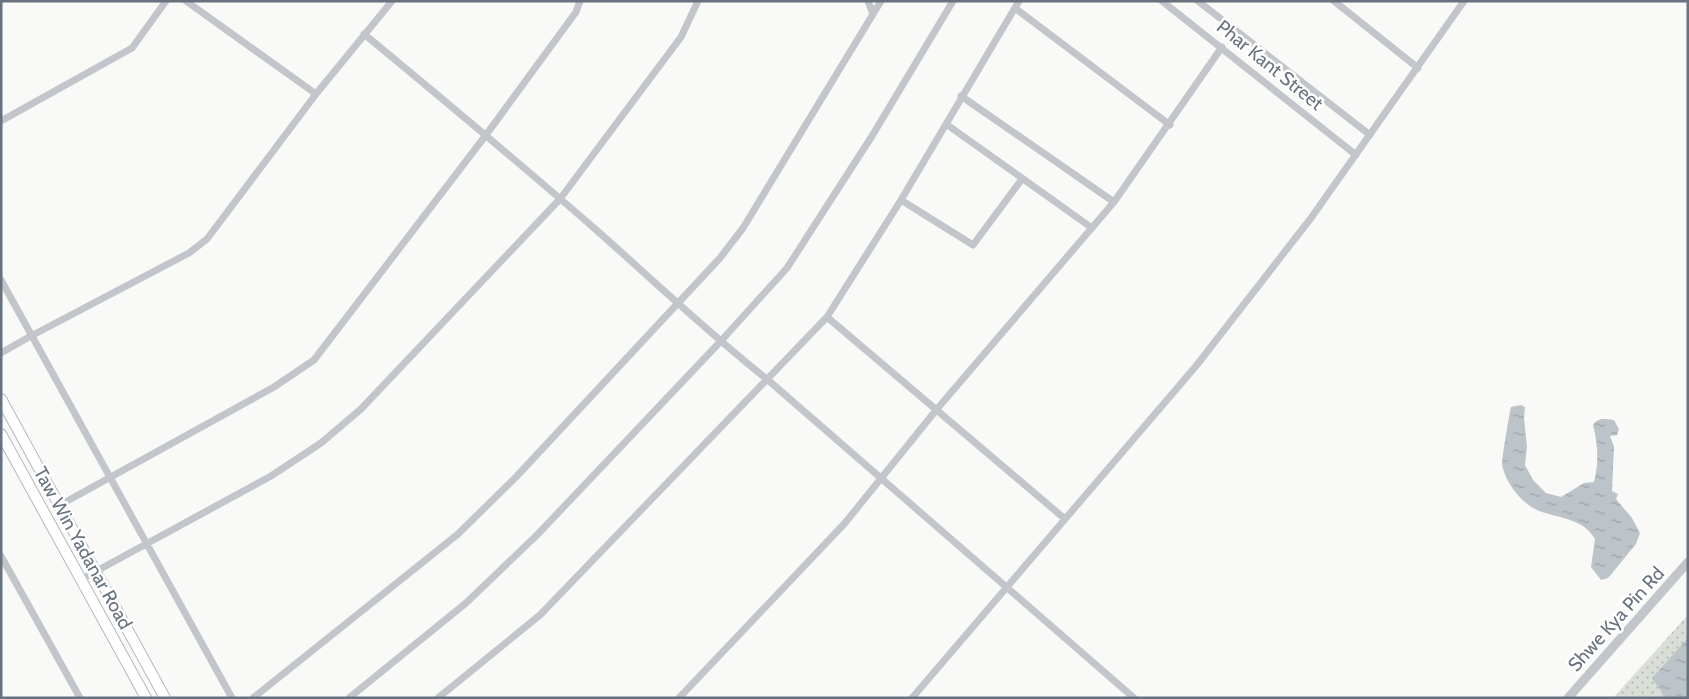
<svg xmlns="http://www.w3.org/2000/svg" width="1689" height="699" font-family="Cabin,sans-serif">
  <style>
    .grass { fill: url(#grass-dots) }
    .water { fill: url(#water-ripples) }
    .lines { fill: none; stroke-linecap: round; stroke-linejoin: round }
    .secondary-casing { stroke: #b5b9bd; stroke-width: 12 }
    .minor { stroke: #c2c5c9; stroke-width: 7 }
    .tertiary { stroke: #c2c5c9; stroke-width: 9 }
    .secondary { stroke: #fff; stroke-width: 10 }
    .labels { text-anchor: middle; dominant-baseline: central; stroke-width: 5; stroke-linejoin: round; paint-order: stroke }
    .street-label { font-size: 19px; fill: #68737f; stroke: #fff }
  </style>
  <defs>
    <pattern id="grass-dots" width="8" height="8" patternUnits="userSpaceOnUse" patternTransform="scale(1.25)"><rect width="8" height="8" fill="#d9ded7"/><path d="M2 2h.1M6 6h.1" fill="none" stroke="#b4b8b4" stroke-width="1.8" stroke-linecap="round"/></pattern>
    <pattern id="water-ripples" width="26" height="14" patternUnits="userSpaceOnUse" patternTransform="scale(1.25)"><rect width="26" height="14" fill="#bcc3c9"/><path d="M2 4q2-2 4 0t4 0M15 11q2-2 4 0t4 0" fill="none" stroke="#9da3a8"/></pattern>
  </defs>
  <rect width="100%" height="100%" fill="#f9f9f8"/>
  <path class="grass" d="M1688,615V698H1613Z"/>
  <path class="water" d="M1521,405L1525,407L1524,418L1527,447L1525,465L1533,480L1546,493L1561,497L1584,483L1594,482C1599,463 1598,444 1593,425C1598,417 1605,419 1614,420L1619,429L1617,435L1610,436L1614,447L1612,491L1618,494L1616,499L1632,518L1640,533L1636,544L1608,578L1601,580L1591,567L1595,539C1583,519 1563,519 1542,512C1523,506 1505,483 1502,464C1502,458 1509,415 1511,407Z
    M1688,638V698H1663V694L1652,678Z"/>
  <g class="lines">
    <g class="secondary-casing">
      <path id="secondary" d="M1,399L165,698
        M1,434L146,698"/>
    </g>
    <path class="minor" d="M186,1L316,94
      M868,1L873,14
      M1162,1L1356,155
      M1198,1L1370,135
      M1334,1L1418,68
      M1015,8L1170,125
      M364,34C444,100 524,167 602,235C657,284 710,334 768,380L1134,698
      M961,96L1114,202
      M1,121L132,48L166,1
      M946,124L1092,228
      M901,200L973,245L1022,179
      M1,280L232,698
      M827,317L1065,519
      M1,353L31,336L189,253L207,239L316,94L392,1
      M60,505L274,387L314,360L486,135L576,12L580,1
      M1,556L80,698
      M80,580L271,476L321,443L361,409L560,199L681,37L698,1
      M253,698L458,534L516,477L720,258L743,228L881,1
      M349,698L466,603L538,534L720,342L787,268L872,136L953,1
      M438,698L540,615L827,317L901,200L1019,1
      M679,698L845,523L937,409L1114,202L1222,47
      M912,698L1196,366L1311,218L1464,1"/>
    <path class="tertiary" d="M1568,698L1688,562"/>
    <use href="#secondary" class="secondary"/>
  </g>
  <g class="labels">
    <g class="street-label">
      <text transform="translate(1270 65) rotate(39)">Phar Kant Street</text>
      <text transform="translate(83 548) rotate(61)">Taw Win Yadanar Road</text>
      <text transform="translate(1616 619) rotate(-48)">Shwe Kya Pin Rd</text>
    </g>
  </g>
  <rect width="1689" height="699" fill="none" stroke="#68737f" stroke-width="5"/>
</svg>
